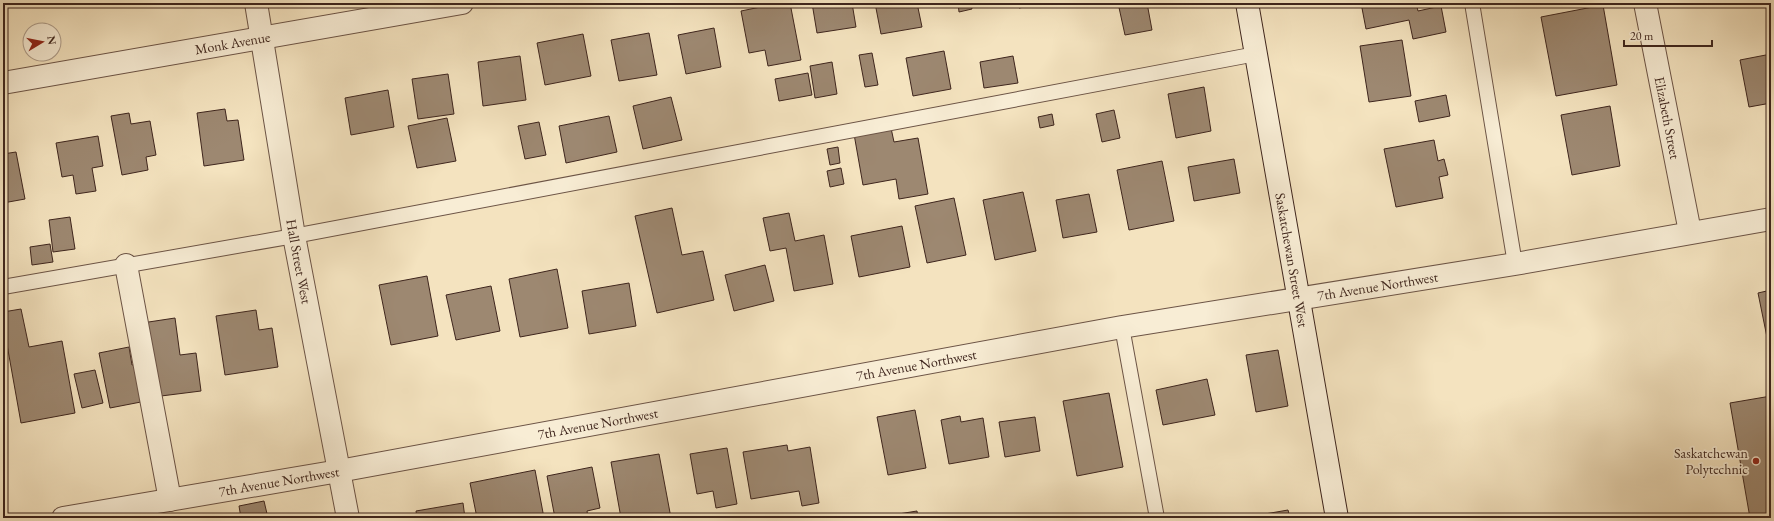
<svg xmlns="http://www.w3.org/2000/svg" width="1774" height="521" font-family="'EB Garamond',serif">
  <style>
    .building { fill: #9d8871; stroke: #3e251d }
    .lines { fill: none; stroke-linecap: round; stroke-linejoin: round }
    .lane-casing { stroke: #6c5446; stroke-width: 16 }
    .street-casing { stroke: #6c5446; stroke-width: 24 }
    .secondary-casing { stroke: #3e251d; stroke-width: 24 }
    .lane { stroke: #f8edd5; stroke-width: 14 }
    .street { stroke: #f8edd5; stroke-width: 22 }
    .secondary { stroke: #f8edd5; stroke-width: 22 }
    .poi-dot { fill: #8f2418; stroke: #f8edd5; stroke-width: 1.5 }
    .labels { text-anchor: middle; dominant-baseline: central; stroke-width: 3.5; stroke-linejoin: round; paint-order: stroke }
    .street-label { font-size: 14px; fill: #3e251d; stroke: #f8edd5 }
    .poi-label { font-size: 14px; fill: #3e251d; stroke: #f8edd5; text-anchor: end }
  </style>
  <rect width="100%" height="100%" fill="#f4e3bf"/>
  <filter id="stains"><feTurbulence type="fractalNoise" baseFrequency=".005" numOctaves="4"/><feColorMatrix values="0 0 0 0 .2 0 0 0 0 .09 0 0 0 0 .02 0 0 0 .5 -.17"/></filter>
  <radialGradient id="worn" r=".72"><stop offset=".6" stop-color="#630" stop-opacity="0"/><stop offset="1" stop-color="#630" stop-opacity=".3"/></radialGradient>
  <path class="building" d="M780,3H790L801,60L768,66L765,50L749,53L741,11Z
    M812,3H852L856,27L817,33Z
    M875,3H917L922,27L881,34Z
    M958,3H971L972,9L959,12Z
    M1018,3H1047L1019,8Z
    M1118,3H1147L1152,30L1125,35Z
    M1361,3H1416L1418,11L1441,6L1446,32L1413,39L1409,20L1366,29Z
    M1603,5L1617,85L1556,96L1541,17Z
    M714,28L721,67L686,74L678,35Z
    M649,33L657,75L619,81L611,40Z
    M583,34L591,76L545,85L537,43Z
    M1402,40L1411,96L1369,102L1360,46Z
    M944,51L951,89L913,96L906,58Z
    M872,53L878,85L865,87L859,55Z
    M1771,54V103L1749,107L1740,60Z
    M520,56L526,100L483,106L478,62Z
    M1013,56L1018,83L984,88L980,62Z
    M832,62L837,94L815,98L810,66Z
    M808,73L812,95L779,101L775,79Z
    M448,74L454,114L418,119L412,79Z
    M1204,87L1211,131L1176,138L1168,94Z
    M388,90L394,127L351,135L345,98Z
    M1446,95L1450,116L1419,122L1415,101Z
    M671,97L682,140L643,149L633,106Z
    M1610,106L1620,166L1572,175L1561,115Z
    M225,109L227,121L238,120L244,160L204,166L197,113Z
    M1114,110L1120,138L1102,142L1096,114Z
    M129,113L131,124L150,121L156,155L146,157L148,170L122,175L111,116Z
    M1052,114L1054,125L1040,128L1038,117Z
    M609,116L617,152L566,163L559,126Z
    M447,118L456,161L417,168L408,126Z
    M539,122L546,155L525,159L518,126Z
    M891,128L894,142L918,138L928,194L899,199L896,179L863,185L854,134Z
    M98,136L103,166L92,168L96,191L76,194L73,175L62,177L56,143Z
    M1434,140L1438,161L1444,159L1448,175L1439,177L1443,198L1396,207L1384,149Z
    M838,147L840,163L830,165L827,149Z
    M16,152L25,199L3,203V154Z
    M1234,159L1240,193L1194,201L1188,167Z
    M1162,161L1174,221L1129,230L1117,170Z
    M841,168L844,184L830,187L827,171Z
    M1023,192L1036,251L995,260L983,200Z
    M1089,194L1097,232L1063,238L1056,200Z
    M954,198L966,255L927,263L915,206Z
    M672,208L682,255L703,251L714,300L657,313L635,216Z
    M789,213L795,241L824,235L833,284L794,291L786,248L770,251L763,218Z
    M70,217L75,249L53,252L49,220Z
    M902,226L910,267L859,277L851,236Z
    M50,244L53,262L32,265L30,247Z
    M765,265L774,301L734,311L725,275Z
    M557,269L568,328L520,337L509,279Z
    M427,276L438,336L391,345L379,285Z
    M629,283L636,326L589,334L582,291Z
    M491,286L500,331L456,340L446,295Z
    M1771,290V357L1758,293Z
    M21,309L29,347L62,341L75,413L21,423L3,322V312Z
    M256,310L259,330L272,328L278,367L225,375L216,316Z
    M175,318L180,355L196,353L201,391L153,397L142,323Z
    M129,347L132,365L139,364L146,401L110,408L99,353Z
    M1278,350L1288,406L1256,412L1246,355Z
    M95,370L103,403L82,408L74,374Z
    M1207,379L1215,415L1163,425L1156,390Z
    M1109,393L1123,467L1077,476L1063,401Z
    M1771,396V518H1750L1730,403Z
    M915,410L926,468L888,475L877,417Z
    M960,416L961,422L983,418L989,457L949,464L941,420Z
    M1035,417L1040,451L1005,457L999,422Z
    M787,445L788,451L810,447L819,503L802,506L799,491L751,499L743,452Z
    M727,448L737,504L716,508L713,491L697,494L690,454Z
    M659,454L671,518H621L611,462Z
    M592,467L600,508L587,511L588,518H555L547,476Z
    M535,470L544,518H477L470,483Z
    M264,501L268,518H241L239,506Z
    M463,503L465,518H417L416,511Z
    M1288,510L1290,518H1242Z
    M917,511L918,518H880V517Z"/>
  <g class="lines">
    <g class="lane-casing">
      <path id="lane" d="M1472,3L1515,264
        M3,287L294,236L1256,54
        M1122,327L1157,518"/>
    </g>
    <g class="street-casing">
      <g id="street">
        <path id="s1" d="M256,3L294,236L348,518"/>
        <path id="s2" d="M1645,3L1690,232"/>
        <path id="s3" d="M3,83L462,3"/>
        <path d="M126,265L170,500"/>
        <path id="s4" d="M63,518L339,471L1122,327L1515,264L1771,219"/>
      </g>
    </g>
    <g class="secondary-casing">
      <g id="secondary">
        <path id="s5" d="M1247,3L1337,518"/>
      </g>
    </g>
    <use href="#lane" class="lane"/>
    <use href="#street" class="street"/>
    <use href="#secondary" class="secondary"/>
  </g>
  <circle class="poi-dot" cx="1756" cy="461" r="4"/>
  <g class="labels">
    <g class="street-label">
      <text stroke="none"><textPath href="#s3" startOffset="233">Monk Avenue</textPath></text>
      <text stroke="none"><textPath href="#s2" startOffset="117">Elizabeth Street</textPath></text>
      <text stroke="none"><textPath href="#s5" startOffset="261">Saskatchewan Street West</textPath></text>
      <text stroke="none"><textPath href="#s1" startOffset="262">Hall Street West</textPath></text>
      <text stroke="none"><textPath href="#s4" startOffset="1335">7th Avenue Northwest</textPath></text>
      <text stroke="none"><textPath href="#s4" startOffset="867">7th Avenue Northwest</textPath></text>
      <text stroke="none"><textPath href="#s4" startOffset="543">7th Avenue Northwest</textPath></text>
      <text stroke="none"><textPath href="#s4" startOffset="219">7th Avenue Northwest</textPath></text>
    </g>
    <g class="poi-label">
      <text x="1748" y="453">Saskatchewan<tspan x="1748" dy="16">Polytechnic</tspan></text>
    </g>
  </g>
  <rect width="1774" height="521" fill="none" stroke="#f4e3bf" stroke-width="16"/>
  <rect x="4" y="4" width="1766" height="513" fill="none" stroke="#3e251d" stroke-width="2"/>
  <rect x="8" y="8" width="1758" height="505" fill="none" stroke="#3e251d"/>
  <g transform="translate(42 42) rotate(80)"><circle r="19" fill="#f8edd5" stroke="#ae9d8b"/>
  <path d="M0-3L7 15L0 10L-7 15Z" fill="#8f2418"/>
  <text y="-6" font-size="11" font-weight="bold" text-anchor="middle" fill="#3e251d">N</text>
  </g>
  <path d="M1624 40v6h88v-6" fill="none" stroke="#3e251d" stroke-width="2"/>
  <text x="1630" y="40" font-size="12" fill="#3e251d" stroke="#f8edd5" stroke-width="3" paint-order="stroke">20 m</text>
  <rect width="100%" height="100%" filter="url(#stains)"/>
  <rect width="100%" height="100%" fill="url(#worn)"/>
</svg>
